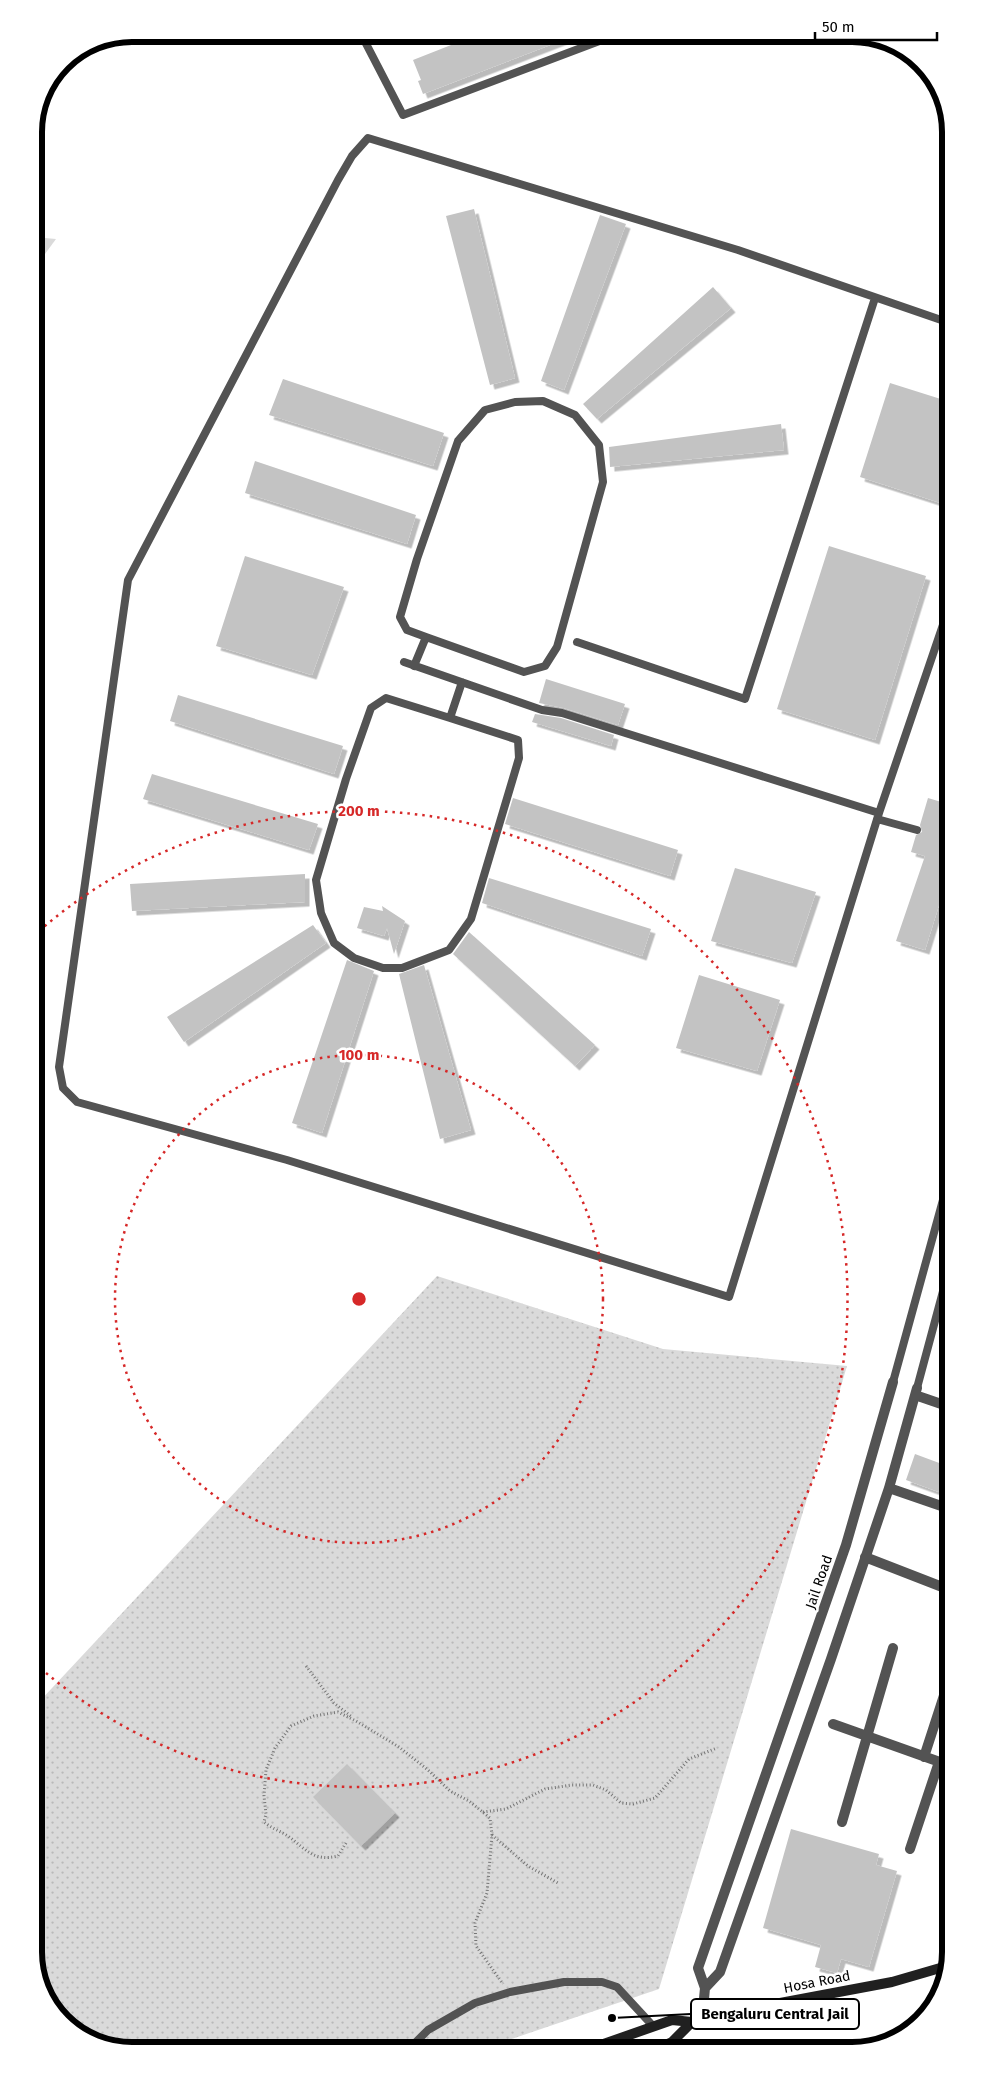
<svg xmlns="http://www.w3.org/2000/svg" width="985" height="2084" font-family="'Fira Sans',sans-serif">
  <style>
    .grass { fill: url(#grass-dots) }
    .green { fill: #dadada }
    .building { fill: #c3c3c3; filter: url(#shadow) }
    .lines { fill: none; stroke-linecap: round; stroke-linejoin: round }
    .path { stroke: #757575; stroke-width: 3; stroke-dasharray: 1 2.5; stroke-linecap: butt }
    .service { stroke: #535353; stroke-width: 8 }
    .minor { stroke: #535353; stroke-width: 10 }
    .secondary { stroke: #202020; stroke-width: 10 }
    .ring { fill: none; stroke: #d62828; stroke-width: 2.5; stroke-dasharray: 2.5 5 }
    .labels { text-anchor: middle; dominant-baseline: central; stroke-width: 5; stroke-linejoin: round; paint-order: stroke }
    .street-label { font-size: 14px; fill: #000; stroke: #fff }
    .rim { fill: none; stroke: #000; stroke-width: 6 }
    .centre { fill: #d62828; stroke: #fff; stroke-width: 2.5 }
    .ring-label { font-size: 15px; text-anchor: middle; font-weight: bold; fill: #d62828; stroke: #fff; stroke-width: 5; stroke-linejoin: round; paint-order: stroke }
    .leader { fill: none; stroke: #000; stroke-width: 2 }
    .callout-dot { fill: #000; stroke: #fff; stroke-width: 2 }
    .callout { fill: #fff; stroke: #000; stroke-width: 2 }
    .callout-label { font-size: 15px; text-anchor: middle; font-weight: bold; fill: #000 }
  </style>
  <defs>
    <pattern id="grass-dots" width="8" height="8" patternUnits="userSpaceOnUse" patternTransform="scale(1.25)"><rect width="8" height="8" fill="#dadada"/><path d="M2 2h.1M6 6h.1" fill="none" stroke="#b9b9b9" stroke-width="1.8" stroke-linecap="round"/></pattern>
    <filter id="shadow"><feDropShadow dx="4.5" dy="4.5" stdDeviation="0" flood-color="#0004"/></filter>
  </defs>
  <rect width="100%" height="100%" fill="#fff"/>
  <path class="grass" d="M437,1276L663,1349L847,1366L659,1989L485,2048L126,2050L73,2030L39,1984L38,1703Z"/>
  <path class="green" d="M34,237L56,239L34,269Z"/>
  <path class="building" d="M479,34H576V35L423,94L418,81L421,80L413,60Z
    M474,209L515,378L490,385L446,216Z
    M600,215L626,224L564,390L541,381Z
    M713,287L731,308L597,419L583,404Z
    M283,379L444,433L433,466L269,415Z
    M890,383L947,401V505L860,477Z
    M781,424L784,450L610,467L609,447Z
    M255,461L416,515L407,544L245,493Z
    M829,546L926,576L875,740L777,709Z
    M245,556L344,587L312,675L216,646Z
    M546,679L625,704L618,725L564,708L539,703Z
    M178,695L343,746L334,774L170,721Z
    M535,714L561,718L614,735L611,746L532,722Z
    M152,774L318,824L309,850L143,799Z
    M513,798L678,850L670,876L505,824Z
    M928,798L948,804V876L925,950L896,941L925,856L911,852L916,835L922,832L920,825Z
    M735,868L816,892L792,963L711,941Z
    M305,874V902L132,911L130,884Z
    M489,878L651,929L642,956L482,903Z
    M382,906L405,921L394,954L387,928L384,936L357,928L364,907L383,911Z
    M313,925L326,943L184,1042L167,1017Z
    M469,932L595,1045L575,1066L453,954Z
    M347,960L374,971L322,1133L292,1123Z
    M424,965L471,1130L440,1139L399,974Z
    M699,975L780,1000L757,1071L676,1048Z
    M915,1454L950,1467V1496L906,1480Z
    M347,1764L395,1813L361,1846L313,1797Z
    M791,1829L879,1854L876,1865L897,1871L869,1967L841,1959L837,1973L815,1967L821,1945L763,1928Z"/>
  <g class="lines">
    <path class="path" d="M306,1666L334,1703L352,1717
      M483,1812L506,1809L545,1789L572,1785H593L606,1790L621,1803L633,1804L655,1798L689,1759L717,1748
      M492,1835L528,1866L558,1883
      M346,1843L338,1856C313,1862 306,1849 288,1836C280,1831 271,1828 264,1822L266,1814L264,1796L266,1770L275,1748L291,1726L314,1716L338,1712L356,1721L399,1747L428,1770L450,1791L469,1801L490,1818L492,1835L487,1893L475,1923L476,1946L503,1984"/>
    <path class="service" d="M361,34L403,115L618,34
      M947,322L738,250L368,138L352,156L338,180L128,580L59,1067L63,1088L77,1102L287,1160L729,1297L879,813L947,613
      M577,642L745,699L875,298
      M404,662L542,710L562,713L879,813
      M414,666L426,637L407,630L400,617L417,559L458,441L485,410L515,402L543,401L575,415L599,445L603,482L557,647L545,666L524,672L426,637
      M450,718L386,698L371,708L346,779L316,880L321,913L334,943L354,958L383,968H402L449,950L471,919L519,758L518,740L450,718L462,682
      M877,819L917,830
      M893,1382L949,1178
      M917,1388L949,1269
      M410,2048L428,2030L475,2003L510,1992L564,1982H602L617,1987L653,2026"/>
    <path class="minor" d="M915,1395L950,1407
      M889,1488L950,1509
      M865,1557L950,1590
      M833,1724L951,1766
      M924,1757L950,1677
      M842,1822L893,1648
      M910,1849L939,1762
      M705,1988L698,1968L846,1545L893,1382
      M702,2020L705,1988L720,1972L831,1659L889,1488L917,1388"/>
    <path class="secondary" d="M663,2046L672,2042L692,2022
      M595,2047L672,2020L692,2022L727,2013L892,1982L947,1966"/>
  </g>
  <g class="ring">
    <circle cx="359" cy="1299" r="244"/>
    <path d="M39 931A488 488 0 1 1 39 1667"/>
  </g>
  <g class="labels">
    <g class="street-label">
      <text transform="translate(819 1582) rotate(-71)">Jail Road</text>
      <text transform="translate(817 1982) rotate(-11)">Hosa Road</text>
    </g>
  </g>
  <path d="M0 0H985V2084H0ZM132 42H852A90 90 0 0 1 942 132V1952A90 90 0 0 1 852 2042H132A90 90 0 0 1 42 1952V132A90 90 0 0 1 132 42Z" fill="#fff" fill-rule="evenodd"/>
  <path class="rim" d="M132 42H852A90 90 0 0 1 942 132V1952A90 90 0 0 1 852 2042H132A90 90 0 0 1 42 1952V132A90 90 0 0 1 132 42Z"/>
  <circle cx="359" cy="1299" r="8" class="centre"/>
  <g class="ring-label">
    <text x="359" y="816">200 m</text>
    <text x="359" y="1060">100 m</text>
  </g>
  <path class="leader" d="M612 2018L691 2014"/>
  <circle class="callout-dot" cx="612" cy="2018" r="5"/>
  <rect class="callout" x="691" y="1999" width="168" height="30" rx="5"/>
  <g class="callout-label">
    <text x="775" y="2019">Bengaluru Central Jail</text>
  </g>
  <path d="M815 32v8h122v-8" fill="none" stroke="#000000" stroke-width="2.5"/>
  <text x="822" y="32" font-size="15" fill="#000000" stroke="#ffffff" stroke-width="4" paint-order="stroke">50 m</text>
</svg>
